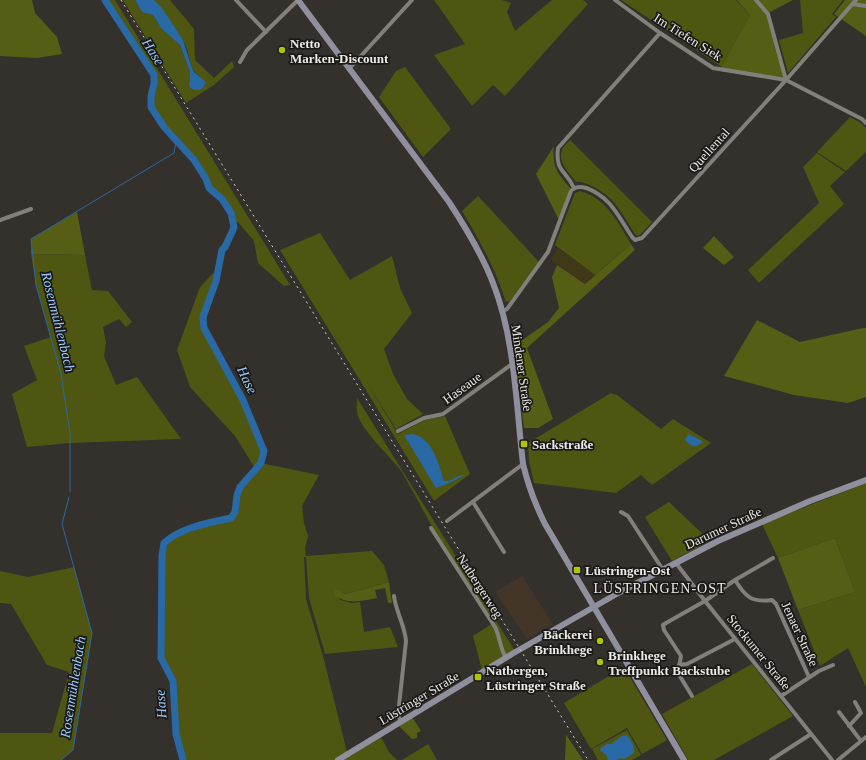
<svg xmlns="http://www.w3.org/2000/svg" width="866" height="760" font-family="'Times New Roman',serif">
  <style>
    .industrial { fill: #433628 }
    .green { fill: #4e5612 }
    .forest { fill: #565e16 }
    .sand { fill: #413818 }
    .water { fill: #2869a6 }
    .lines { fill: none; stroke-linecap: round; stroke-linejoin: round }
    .stream { stroke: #2869a6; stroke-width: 1 }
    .river { stroke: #2869a6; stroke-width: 7 }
    .street { stroke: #837f7a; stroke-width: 4 }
    .secondary { stroke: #908f9e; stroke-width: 6 }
    .rail { stroke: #d6d3d0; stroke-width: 1; stroke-dasharray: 2 4; stroke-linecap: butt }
    .poi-dot { fill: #afc504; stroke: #1a1916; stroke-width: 1.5 }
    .labels { text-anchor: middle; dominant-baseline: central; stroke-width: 3.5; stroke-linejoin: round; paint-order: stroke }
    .street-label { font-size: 13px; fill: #ece9e6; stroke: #1a1916 }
    .poi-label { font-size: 13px; font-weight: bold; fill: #ece9e6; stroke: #1a1916; text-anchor: start }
    .water-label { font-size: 14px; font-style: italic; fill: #9bcbfe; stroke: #1a1916 }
    .neighbourhood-label { font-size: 14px; letter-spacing: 1px; fill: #ece9e6; stroke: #1a1916 }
  </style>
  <rect width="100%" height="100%" fill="#34302c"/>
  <path class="industrial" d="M522,576L553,624L527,639L495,592Z"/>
  <path class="green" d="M105,0H115L290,285L284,286L258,263L254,241L238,222H233L231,213L222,199L209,188L206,179L194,160L164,127L151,107V96L154,84V75Z
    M123,0H135L142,12L153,15L159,25L180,45L190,72L189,85L190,88L194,90L206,82C185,67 193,59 183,40C181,37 177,34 175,30C169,20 163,9 154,0H170L194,29L195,60L213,77L214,78L232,61L234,67L214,85L186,103Z
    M434,0H502L511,3L507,12L515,31L552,0H583L588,4L505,96L493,85L472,106L434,55L465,44Z
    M621,0H736L750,15L722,67Z
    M800,0H843L832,14L836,17L788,73L779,40L803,33Z
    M405,67L451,129L423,157L379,97L396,71Z
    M850,117L861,123L866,128V152L846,171L817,152Z
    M570,140L652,222L640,235L637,236L635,234C629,225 623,214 616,205C610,196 587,180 576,182C570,174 557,162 562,150C563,146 568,143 570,140Z
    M817,153L845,172L830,186L844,204L759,283L748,270L819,203L803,167Z
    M580,191C606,198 618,222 631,244L595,275L555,245L575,193Z
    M478,196L539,262L510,301L506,302C496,270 480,241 462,211Z
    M320,233L350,280L392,256L400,288L412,313L384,349L393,374L407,399L423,414L396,429L367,383L398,434L425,420L445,416L470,474L434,501L280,250Z
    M31,254L85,255L92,290L108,291L132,322L126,327L119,319L103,327L106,343L104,356L116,385L137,377L181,439L70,443L27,447L12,394L37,380L24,346L51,337L36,285Z
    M218,268C217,289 200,308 204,328L243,400L264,451L261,463L319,475L302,506L304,523L308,536L305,548L306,556L372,551L384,565L389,582L346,594L335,591L340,600L352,603L360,602L364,632L390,627L398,647L325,654L309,598L306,557H304L306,599L323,656L347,752L335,760H183L177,736L173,681L161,658L162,555L164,543C181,527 209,523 231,518C237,510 234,502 237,493C241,484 249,477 256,470L235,436L190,387L177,350L200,287Z
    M611,393L617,395L661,429L673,419L711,443L652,485L641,475L616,493L534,483L529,461L528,443Z
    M357,398L492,614L490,616L434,530L402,472C392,458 358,428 357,411C356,407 357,402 357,398Z
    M866,483V687L848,648L820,666L798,610L855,592L835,538L778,558L762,524Z
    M669,502L710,541L672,561L645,517Z
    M74,567L92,633L73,750L61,760H0V733H52L69,672L47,665L11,604L0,603V571L28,577Z
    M496,621L515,651L482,670L473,636Z
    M752,664L793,716L714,760H688L662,714Z
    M624,667L667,740L642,754L627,728L591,749L564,703Z
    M627,730L641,755L632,760H598L592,749Z
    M381,737L389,752L397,760H343Z
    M428,744L437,760H402Z"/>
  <path class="forest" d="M0,0H32L35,13L57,37L62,54L37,58L0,56Z
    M737,0H793L768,13L786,80L720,70L750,15Z
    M845,0H866V36L834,14Z
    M554,146C552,167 557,173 570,188L559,220L536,174Z
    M77,212L85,255L31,254V239Z
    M714,236L734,257L724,265L703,248Z
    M631,244L635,250L527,348L553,419L538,428H524L514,346L548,322L559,308L552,277L557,265L585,284Z
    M757,320L800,342L863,328H866V397L848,403L794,395L724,376Z
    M835,538L855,592L798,610L778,558Z
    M389,582L392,603H388L385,588L375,590L377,598C361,601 348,605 334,595L335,590L346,594Z
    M412,717L421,731L417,733V738L412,739L399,726Z
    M566,735L567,736L583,760H565Z"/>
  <path class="sand" d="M558,248L595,275L585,284L551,260Z"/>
  <path class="water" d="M135,0H154L162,8L183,40L191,65L194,72L206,82L203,88L199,90H194L190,88L189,85L190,72L180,45L161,28L153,15L142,12Z
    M413,434C433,439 438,463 444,481C455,481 456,474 465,475L447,484L436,488L404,435Z
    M689,434L702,441V443C695,448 691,447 685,440L687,436Z
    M626,735C631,739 635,747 634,753L624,759L620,758L617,760H608L606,755L600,750L601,748L607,744H611L622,736Z"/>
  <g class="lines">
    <path class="stream" d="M70,492V433L61,374L36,285L31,239L174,153L176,141
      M61,760L73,750L92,633L62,524L69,497"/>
    <path class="river" d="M105,0L154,75V84L151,96V107L164,127L194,160L206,179L209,188L222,199L231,213L233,222L234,227L232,232L225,247L222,250L216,281L203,317L204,328L243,400L264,451L261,463L240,487L237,495L235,512L231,518C209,523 181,527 164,543L162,555L161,658L173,681L176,734L183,760"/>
    <path class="street" d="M236,0L266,32
      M615,0L660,33L713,68L786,80L862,119L866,123
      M756,0L768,14L786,80
      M852,4L866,6
      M240,62L247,50L298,0
      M349,69L412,0
      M574,188C566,170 555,172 558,148L660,33
      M0,220L31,209
      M502,312L507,309L548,252L571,191C582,179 606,198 613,208C620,217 626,228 632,237L635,240L642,238L786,80L856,0
      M398,431L424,418L443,414L512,364
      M473,502L504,552
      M621,512L628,516L663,570
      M447,521L523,464
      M431,528L495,627C500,637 500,648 506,658
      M676,563L705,601L832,760
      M735,580C745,596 751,603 772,600L776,604L809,677
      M394,596C396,612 405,626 406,641L398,715L401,722
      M679,665L687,664L735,639
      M692,696L678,673L681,656L664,630L663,625L666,623L705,601L735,580L773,558
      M781,696L819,671L833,665
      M839,712L861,741
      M849,726L861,713L855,702
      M771,760L811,734
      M838,760L866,737"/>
    <path class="secondary" d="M298,0L449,202C466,228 482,254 493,283C515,339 516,404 523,464C528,485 535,504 545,524L684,760
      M338,760L512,654L620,592L718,541L810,501L866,480"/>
    <path class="rail" d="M121,0L588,760"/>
  </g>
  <g class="poi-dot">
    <circle cx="282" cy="50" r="4"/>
    <rect x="520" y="440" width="8" height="8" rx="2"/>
    <rect x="573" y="566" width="8" height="8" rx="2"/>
    <circle cx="600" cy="641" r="4"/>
    <circle cx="600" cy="662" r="4"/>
    <rect x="474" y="673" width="8" height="8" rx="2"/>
  </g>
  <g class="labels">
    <g class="street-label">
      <text transform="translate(688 37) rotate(32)">Im Tiefen Siek</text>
      <text transform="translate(709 150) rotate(-48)">Quellental</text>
      <text transform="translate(522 368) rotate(82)">Mindener Straße</text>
      <text transform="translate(462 388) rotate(-36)">Haseaue</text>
      <text transform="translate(723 528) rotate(-25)">Darumer Straße</text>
      <text transform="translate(480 586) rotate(57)">Natbergerweg</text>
      <text transform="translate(800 634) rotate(65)">Jenaer Straße</text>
      <text transform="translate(759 652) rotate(51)">Stockumer Straße</text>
      <text transform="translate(419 698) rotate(-31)">Lüstringer Straße</text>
    </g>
    <g class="poi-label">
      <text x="290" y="43">Netto<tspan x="290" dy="15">Marken-Discount</tspan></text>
      <text x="532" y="444">Sackstraße</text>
      <text x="585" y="570">Lüstringen-Ost</text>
      <text x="592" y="634" text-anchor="end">Bäckerei<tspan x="592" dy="15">Brinkhege</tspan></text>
      <text x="608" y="655">Brinkhege<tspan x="608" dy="15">Treffpunkt Backstube</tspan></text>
      <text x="486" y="670">Natbergen,<tspan x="486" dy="15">Lüstringer Straße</tspan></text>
    </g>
    <g class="water-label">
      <text transform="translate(153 52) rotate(58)">Hase</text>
      <text transform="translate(58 322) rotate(76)">Rosenmühlenbach</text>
      <text transform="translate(247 380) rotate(64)">Hase</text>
      <text transform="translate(73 687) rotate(-81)">Rosenmühlenbach</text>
      <text transform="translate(161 704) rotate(-94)">Hase</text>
    </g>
    <g class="neighbourhood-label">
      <text x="660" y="588">LÜSTRINGEN-OST</text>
    </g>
  </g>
</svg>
